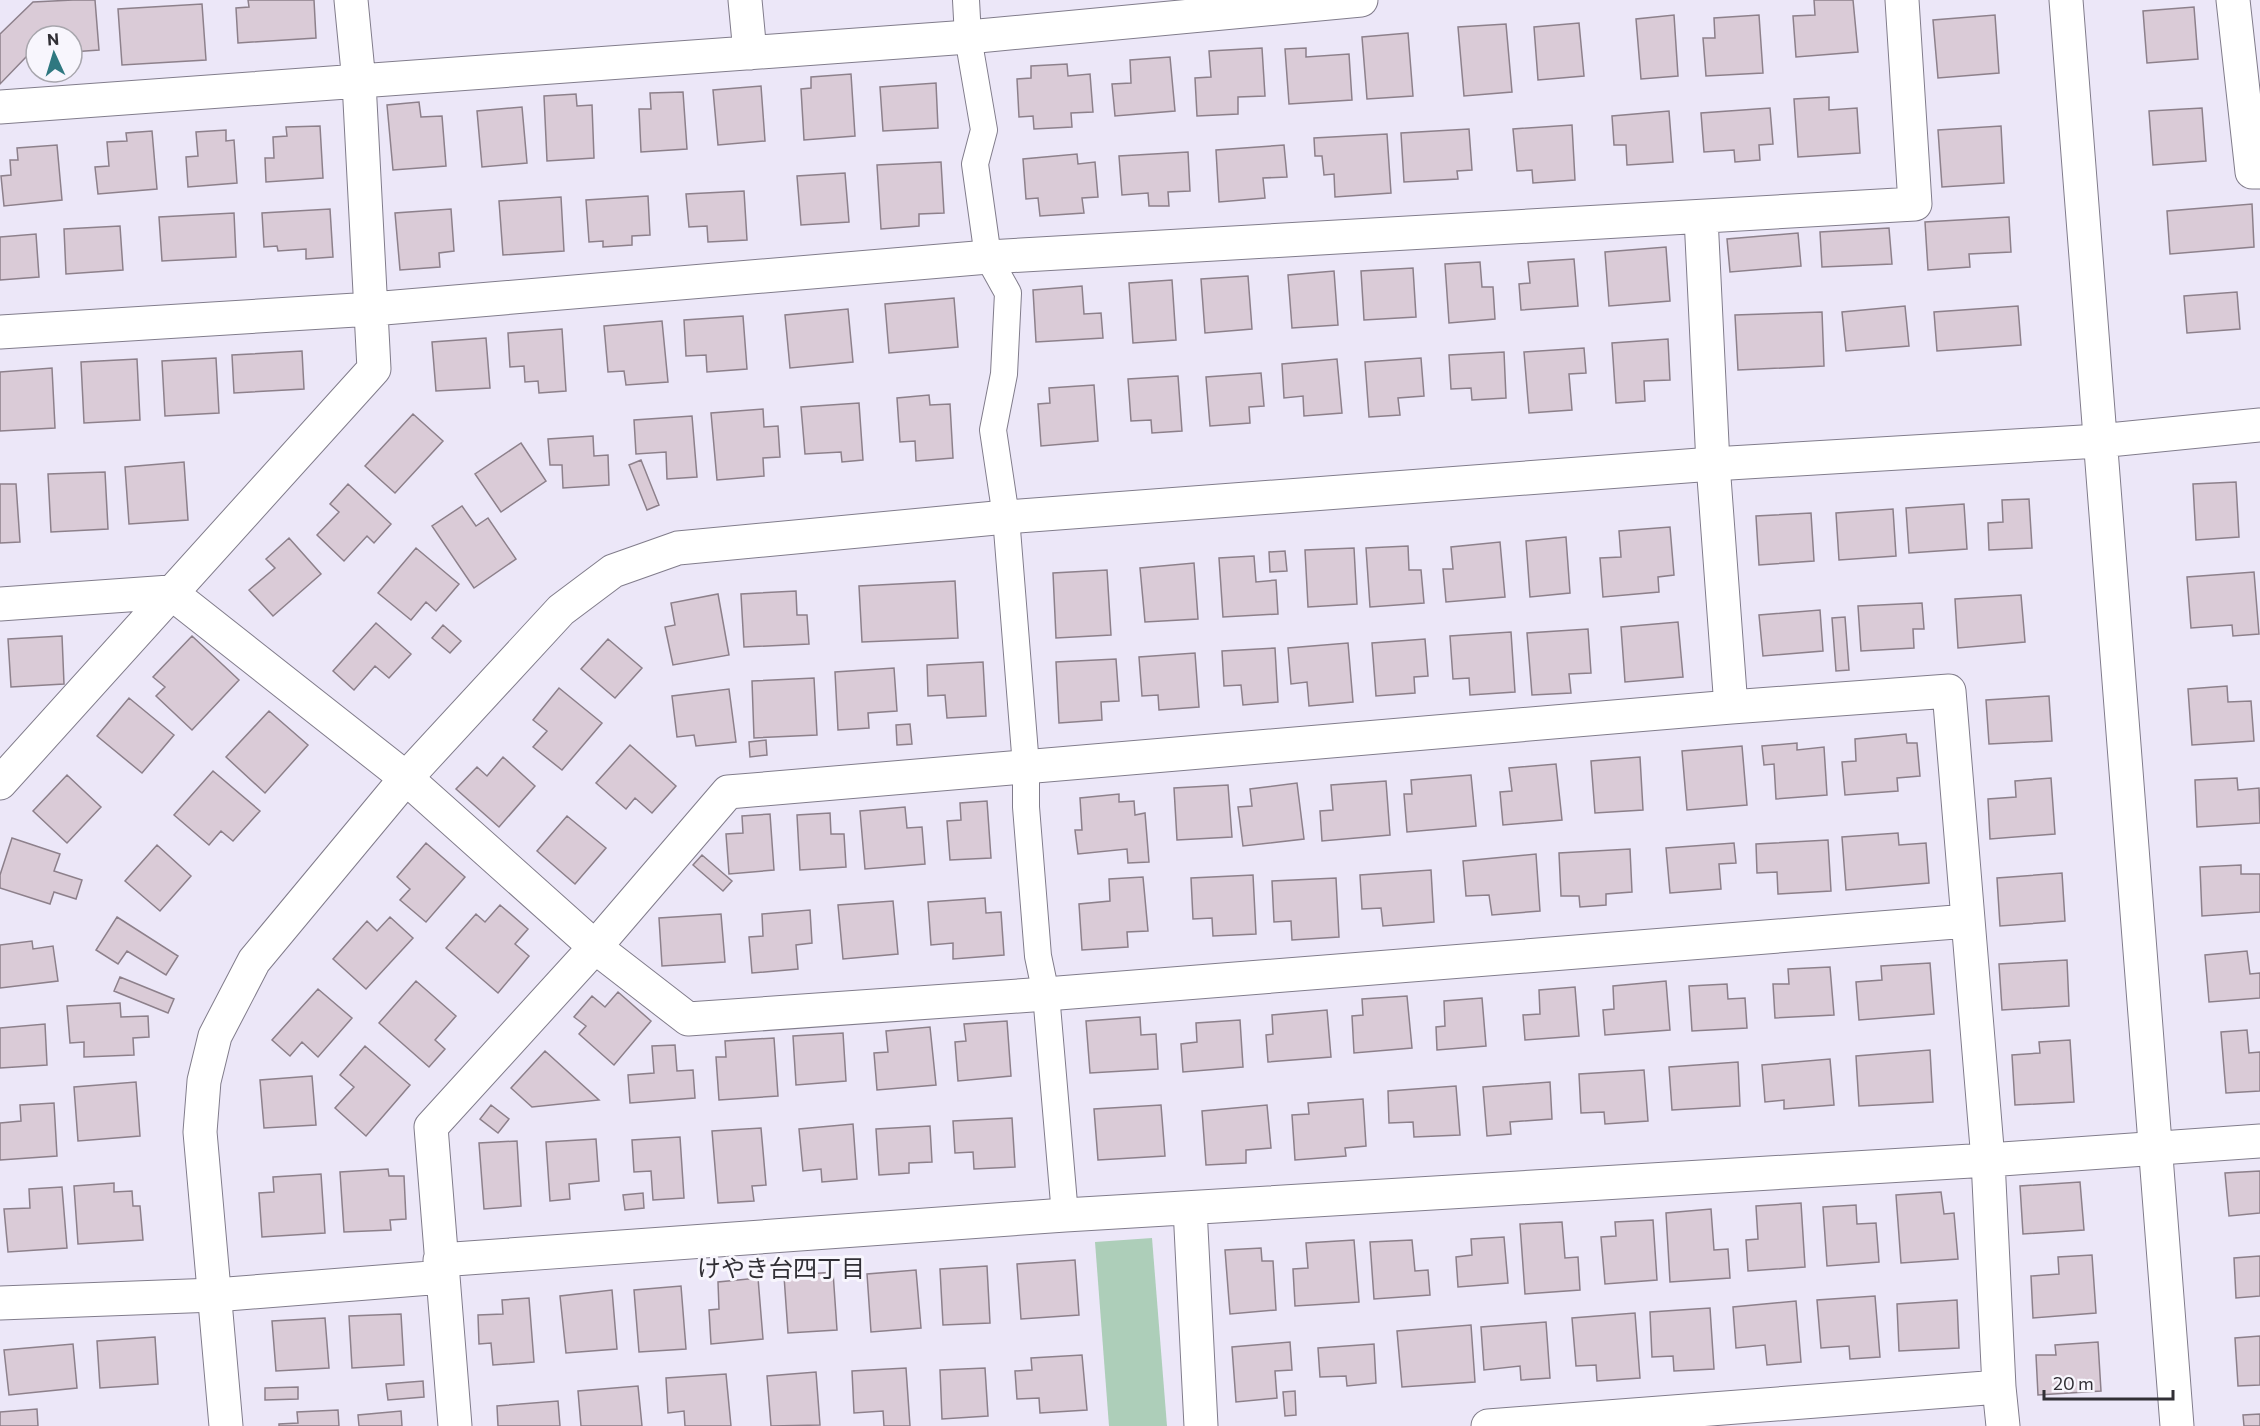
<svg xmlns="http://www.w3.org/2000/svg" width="2260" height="1426" font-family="Commissioner,'Noto Sans JP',sans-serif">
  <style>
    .green { fill: #adceb9 }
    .building { fill: #dacbd7; stroke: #8d808b; stroke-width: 1.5 }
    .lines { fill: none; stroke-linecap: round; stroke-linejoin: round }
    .service-casing { stroke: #817c8b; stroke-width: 28 }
    .minor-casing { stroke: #817c8b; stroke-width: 35 }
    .tertiary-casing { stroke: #817c8b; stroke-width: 35 }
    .service { stroke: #fff; stroke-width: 26 }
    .minor { stroke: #fff; stroke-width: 33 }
    .tertiary { stroke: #fff; stroke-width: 33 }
    .labels { text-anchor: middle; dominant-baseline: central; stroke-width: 6; stroke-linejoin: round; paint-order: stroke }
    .neighbourhood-label { font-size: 24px; fill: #312f35; stroke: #f8f6fd }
  </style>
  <rect width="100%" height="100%" fill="#ece7f8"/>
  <path class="green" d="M1152,1238L1167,1426H1109L1095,1242Z"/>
  <path class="building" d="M73,0H95L99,50L72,52V36H36V54L28,55L0,84V34L33,2Z
    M248,0H314L316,38L238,43L236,8L249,7Z
    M1814,0H1853L1858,52L1796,57L1793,16L1815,15Z
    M202,4L206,60L122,65L118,9Z
    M2194,7L2198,59L2147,63L2143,11Z
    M1674,15L1678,76L1641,79L1636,19Z
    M1759,15L1763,73L1706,76L1703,38H1715L1714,18Z
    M1995,15L1999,73L1938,78L1933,20Z
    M1579,23L1584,76L1538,80L1534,27Z
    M1506,24L1512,92L1464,96L1458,27Z
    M1408,33L1413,96L1367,99L1362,37Z
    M1262,48L1265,96L1238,97V114L1197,116L1195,78L1211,77L1209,51Z
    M1306,48V57L1349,54L1352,100L1289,104L1285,49Z
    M1170,57L1175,111L1115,116L1112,84L1131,83L1130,60Z
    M1067,64L1068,76L1090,74L1093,112L1071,113L1072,127L1034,129L1033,116L1019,117L1017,79L1031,78V66Z
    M851,74L855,136L804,140L801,89L811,88V77Z
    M936,83L938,128L883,131L880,87Z
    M761,86L765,141L718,145L713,90Z
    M683,92L687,149L641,152L639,109H651L650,93Z
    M576,94L577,106L592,105L594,158L547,161L544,96Z
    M1829,97V110L1857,108L1860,153L1798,157L1794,99Z
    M419,102L421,117L442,116L446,166L393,170L387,105Z
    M522,107L527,163L482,167L477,111Z
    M1770,108L1773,144L1759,145L1760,160L1735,162L1734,150L1704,152L1701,113Z
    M2202,108L2206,161L2153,165L2149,111Z
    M1669,111L1673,162L1627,165L1626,145H1614L1612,116Z
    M1572,125L1575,180L1533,183L1532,170L1517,171L1513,129Z
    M320,126L323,178L266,182L265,158H274L273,137L287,136L286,127Z
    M2001,126L2004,183L1942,187L1938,130Z
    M1469,129L1472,170L1457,171L1458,179L1404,182L1401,133Z
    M226,130V141L234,140L237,183L188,187L186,157L198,156L196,132Z
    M152,131L157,189L98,194L95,167L109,166L107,142L127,141L126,133Z
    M1387,134L1391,193L1335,197L1334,174L1324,175L1322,156H1315L1314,138Z
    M57,145L62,200L4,206L1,176L11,175L10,160H18L17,148Z
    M1284,145L1287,177L1263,178L1265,198L1219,202L1216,150Z
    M1188,152L1190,191L1168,192L1169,206H1149L1148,193L1122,195L1119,156Z
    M1077,154L1078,164L1095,162L1098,197L1082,198L1084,213L1040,216L1038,198L1026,199L1023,159Z
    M941,162L944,213L919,214V226L881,229L877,165Z
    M845,173L849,222L801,225L797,176Z
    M744,191L747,240L708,242L707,226L689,227L686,194Z
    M648,196L650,235L632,236V245L603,247V241L589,242L586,200Z
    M561,197L564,251L503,255L499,201Z
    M2252,204L2254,247L2170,254L2167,211Z
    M330,209L333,257L306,259V249L278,251L277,246L264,247L262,213Z
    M451,209L454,251L439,253L440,267L400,270L395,213Z
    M234,213L236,257L162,261L159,217Z
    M2009,217L2011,252L1969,254L1970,267L1928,270L1925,222Z
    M120,226L123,270L66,274L64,229Z
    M1889,228L1892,264L1822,267L1820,232Z
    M1798,233L1801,266L1730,272L1727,239Z
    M36,234L39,277L0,280V237Z
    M1666,247L1670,301L1609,306L1605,252Z
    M1574,259L1578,306L1521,310L1519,284L1530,283L1528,262Z
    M1480,262L1482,287H1493L1495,319L1449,323L1445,264Z
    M1413,268L1416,317L1364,320L1361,271Z
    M1334,271L1338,325L1292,328L1288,275Z
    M1248,276L1252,329L1205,333L1201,279Z
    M1172,280L1176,340L1133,343L1129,283Z
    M1082,286L1084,314L1101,313L1103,338L1036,342L1033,290Z
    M2237,292L2240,329L2187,333L2184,296Z
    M954,298L958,347L889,353L885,304Z
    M1905,306L1909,346L1846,351L1842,312Z
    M2018,306L2021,345L1937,351L1934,312Z
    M848,309L853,362L790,368L785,315Z
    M1822,312L1824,366L1738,370L1735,315Z
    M743,316L747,369L707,372L706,355L686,356L684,320Z
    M662,321L668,382L626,385L624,371L608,372L604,326Z
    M562,329L566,391L539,393L538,381L525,382L524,366L510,367L508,333Z
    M486,338L490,388L436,391L432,342Z
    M1668,339L1670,380L1644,381L1645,401L1616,403L1612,343Z
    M1584,348L1586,373L1569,374L1572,410L1529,413L1524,352Z
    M302,351L304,389L234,393L232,355Z
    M1504,352L1506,398L1472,400L1471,388L1451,389L1449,355Z
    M216,358L219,413L165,416L162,361Z
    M1421,358L1424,396L1398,398L1400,415L1369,417L1365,362Z
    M137,359L140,420L84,423L81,362Z
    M1337,359L1342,413L1304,416L1303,396L1284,398L1282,364Z
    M52,368L55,428L0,431V372Z
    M1261,373L1264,406L1249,407L1250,423L1210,426L1206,377Z
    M1178,376L1182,431L1152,433L1151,420L1131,421L1128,379Z
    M1094,385L1098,441L1041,446L1038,404L1050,403L1049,388Z
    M929,395L930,405L950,404L953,458L916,461L915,441L900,442L897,398Z
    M859,403L863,460L842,462L841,452L805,454L801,407Z
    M763,409L764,427L778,426L780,457L763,458L764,476L717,480L711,413Z
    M413,414L443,441L395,493L365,466Z
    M692,416L697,477L667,479L666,452L636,454L634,420Z
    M593,436L594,456L608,455L609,485L563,488L562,465H550L548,439Z
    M521,443L546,481L501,512L475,474Z
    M641,460L659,505L647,510L629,465Z
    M184,462L188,520L129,524L125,467Z
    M105,472L108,529L51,532L48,474Z
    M2236,482L2239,537L2196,540L2193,484Z
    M0,484H16L20,542L0,543Z
    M348,484L391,524L374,543L367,536L344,561L317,535L339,512L330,504Z
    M2029,499L2032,548L1989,550L1988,523L2003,522L2002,500Z
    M1964,504L1967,549L1909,553L1906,508Z
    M462,506L476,526L488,518L516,559L474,588L432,526Z
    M1893,509L1896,556L1839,560L1836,513Z
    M1811,513L1814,561L1759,565L1756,516Z
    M1670,527L1674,575L1658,577L1659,592L1603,597L1600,558L1621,557L1619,531Z
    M1566,537L1570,593L1530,597L1526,541Z
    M289,538L321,574L273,616L249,590L275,568L266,559Z
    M1500,542L1505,597L1446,602L1443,569H1453L1451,547Z
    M1408,546L1409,570H1421L1424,603L1370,607L1366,548Z
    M416,548L459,584L436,611L426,602L411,620L378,593Z
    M1354,548L1357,604L1308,607L1305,550Z
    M1285,551L1287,571L1270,572L1269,552Z
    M1254,556L1256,582L1276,580L1278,614L1223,617L1219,558Z
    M1194,563L1198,619L1145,622L1140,568Z
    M1107,570L1111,635L1056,638L1053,573Z
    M2254,572L2259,634L2233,636L2232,625L2191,628L2187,577Z
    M955,581L958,638L862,642L859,586Z
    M796,591L797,615H807L809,644L744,647L741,594Z
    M718,594L729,655L673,665L665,627L675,625L671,603Z
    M2021,595L2025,642L1958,648L1955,599Z
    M1922,603L1924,629H1913L1914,648L1861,651L1858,606Z
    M1820,610L1823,651L1763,656L1759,615Z
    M1845,617L1849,670L1836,671L1832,618Z
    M1678,622L1683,677L1625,682L1621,627Z
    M376,623L411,654L389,678L375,666L354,690L333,671Z
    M443,625L461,641L450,653L432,638Z
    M1588,629L1591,673L1569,674L1571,693L1532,695L1527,633Z
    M1511,632L1515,692L1470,695L1469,678L1453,679L1450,636Z
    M62,636L64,684L11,687L8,639Z
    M192,636L239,680L192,730L156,696L165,687L153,677Z
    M608,639L642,668L615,698L581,669Z
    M1425,639L1428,676L1414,677L1415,693L1376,696L1372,643Z
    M1348,643L1353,702L1309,706L1307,682L1291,684L1288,648Z
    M1275,648L1278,702L1243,705L1241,685L1224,686L1222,651Z
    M1195,653L1199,707L1159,710L1158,695L1142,696L1139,657Z
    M1116,659L1119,701L1101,702L1102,720L1059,723L1056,662Z
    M983,662L986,716L947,718L945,695L928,696L927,665Z
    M894,668L897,711L868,713L869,728L838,730L835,672Z
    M814,678L817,735L754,738L752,681Z
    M2227,686L2228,702L2251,701L2254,741L2192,745L2188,689Z
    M559,688L602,723L562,770L533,747L547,731L533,720Z
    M729,689L736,742L696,746L694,735L677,737L672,696Z
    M2049,696L2052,741L1989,744L1986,700Z
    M129,698L174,735L142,773L97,736Z
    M269,711L308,745L265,793L226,757Z
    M910,724L912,744L897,745L896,725Z
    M1906,734L1907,743H1917L1920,776L1897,778L1898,791L1845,795L1842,762L1856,761L1855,739Z
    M766,740L767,755L750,757L749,742Z
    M1797,743V750L1824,747L1827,795L1776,799L1774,764L1764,765L1762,746Z
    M630,745L676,786L652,813L635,798L626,809L596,783Z
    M1742,746L1747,805L1687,810L1682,751Z
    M503,757L535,786L499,827L456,789L477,767L487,776Z
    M1640,757L1643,810L1595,813L1591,761Z
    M1556,764L1562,820L1503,825L1500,792L1512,791L1509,768Z
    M213,771L260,811L233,841L221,831L209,845L174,815Z
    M67,775L101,807L67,843L33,811Z
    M1471,775L1476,826L1407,832L1404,794H1412L1411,780Z
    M2051,778L2055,834L1990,839L1988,799L2016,797L2015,781Z
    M2237,778L2238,790L2259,788L2260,823L2197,827L2195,780Z
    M1386,781L1390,835L1322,841L1320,811L1333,810L1331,785Z
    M1297,783L1304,839L1243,846L1238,807L1252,806L1250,789Z
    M1228,785L1232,837L1177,840L1174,788Z
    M1119,794V802L1134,801L1135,815L1145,813L1149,862L1128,863L1127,849L1078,854L1075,830H1082L1080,798Z
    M987,801L991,858L950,860L947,821L961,820L960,803Z
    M905,807L907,828L922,827L925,864L865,869L860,811Z
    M830,813L831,834H844L846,867L800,870L797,815Z
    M770,814L774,870L729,874L726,834L743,833L742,816Z
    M567,816L606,848L575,884L537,851Z
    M1898,833L1899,845L1926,843L1929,883L1846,890L1842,837Z
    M12,838L60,854L54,871L82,880L76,899L54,892L50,904L0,888V875Z
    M1828,840L1831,891L1778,894L1777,872L1757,873L1756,844Z
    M426,843L465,877L426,922L400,900L410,889L397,877Z
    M1734,843L1736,863L1719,864L1721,889L1670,893L1666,848Z
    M157,845L191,876L160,911L125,881Z
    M1630,849L1632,892L1606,894V905L1580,907L1579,896H1561L1559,853Z
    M1536,854L1540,911L1492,915L1489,895L1466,896L1463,861Z
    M702,855L732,881L723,891L693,865Z
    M2241,865V874H2260V912L2202,916L2200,867Z
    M1431,870L1434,922L1383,926L1381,908L1362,909L1360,875Z
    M2062,873L2065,921L2000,926L1997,878Z
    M1253,875L1256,934L1213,936L1212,918L1193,919L1191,878Z
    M1143,877L1148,931L1127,932L1128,947L1082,950L1079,904L1110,901L1109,879Z
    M1336,878L1339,937L1292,940L1291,921L1274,922L1272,881Z
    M985,898L986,913L1001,912L1004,955L953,959V943L931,945L928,902Z
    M893,901L898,954L843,959L838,905Z
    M500,905L528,929L515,944L529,956L498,993L446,948L476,914L485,922Z
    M810,910L812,943L796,945L798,969L752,973L749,937L763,936L762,914Z
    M721,914L725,962L662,966L659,918Z
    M117,917L178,956L166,975L127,951L118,964L96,950Z
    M390,917L413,938L366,989L333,959L367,921L377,931Z
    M32,941L33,949L53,946L58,981L0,988V945Z
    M2247,951L2250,974L2260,973V998L2209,1002L2205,955Z
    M2067,960L2069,1006L2002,1010L1999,964Z
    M1930,963L1934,1014L1859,1020L1856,982L1882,980L1881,966Z
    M1830,967L1834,1015L1775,1018L1773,984H1789L1788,969Z
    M120,977L174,999L168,1013L114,991Z
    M416,981L456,1016L435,1040L445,1049L429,1067L379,1023Z
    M1666,981L1670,1030L1605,1035L1603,1010L1614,1009L1613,986Z
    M1727,984L1728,999L1745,998L1747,1028L1692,1031L1689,986Z
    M1575,987L1579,1036L1525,1040L1523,1015L1540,1014L1539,990Z
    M318,989L352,1018L318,1057L302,1042L290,1056L272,1040Z
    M618,992L651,1021L614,1065L579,1034L586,1026L574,1017L592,996L605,1007Z
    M1407,996L1412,1048L1354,1053L1352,1016L1363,1015L1362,999Z
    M1482,998L1486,1046L1437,1050L1436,1027L1445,1026L1444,1001Z
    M120,1003L121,1017L148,1016L149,1037L133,1038L134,1055L84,1057V1042L70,1043L67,1006Z
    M1327,1010L1331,1057L1268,1062L1266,1035L1273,1034L1272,1015Z
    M1140,1017L1141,1035L1156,1034L1158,1069L1090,1073L1086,1021Z
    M1240,1020L1243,1067L1183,1072L1181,1044L1197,1042L1196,1023Z
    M1007,1021L1011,1076L958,1081L955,1042L966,1041L964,1024Z
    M45,1024L47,1065L0,1068V1028Z
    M930,1027L936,1085L877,1090L874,1053L888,1052L886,1031Z
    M2247,1030L2249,1053L2260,1052V1091L2226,1093L2221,1032Z
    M843,1033L846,1081L796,1085L793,1036Z
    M774,1038L778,1096L719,1100L716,1057H726L725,1041Z
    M2070,1040L2074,1102L2015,1105L2012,1055L2040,1053L2039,1042Z
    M675,1045L677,1071L693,1070L695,1098L630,1103L628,1075L654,1073L652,1046Z
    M365,1046L410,1085L366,1136L335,1108L354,1087L340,1075Z
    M1930,1050L1933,1102L1859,1106L1856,1056Z
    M545,1051L599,1100L532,1107L511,1088Z
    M1830,1059L1834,1105L1784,1109V1100L1765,1102L1762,1065Z
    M1738,1062L1740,1106L1672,1110L1669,1067Z
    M1644,1070L1648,1121L1605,1124L1604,1112L1581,1113L1579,1074Z
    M312,1076L316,1125L264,1128L260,1080Z
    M136,1082L140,1136L78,1141L74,1087Z
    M1550,1082L1552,1119L1510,1122L1511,1134L1487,1136L1483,1087Z
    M1456,1086L1460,1135L1414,1137L1413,1122L1389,1123L1388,1091Z
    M1363,1099L1366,1146L1345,1148L1346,1156L1295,1160L1292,1115L1309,1114L1308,1103Z
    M54,1103L57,1156L0,1160V1123L21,1121L20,1105Z
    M491,1105L509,1119L498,1133L480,1119Z
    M1161,1105L1165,1156L1098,1160L1094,1109Z
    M1267,1105L1271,1148L1246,1150V1163L1206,1165L1202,1111Z
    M1012,1118L1015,1167L974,1169L973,1152L955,1153L953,1121Z
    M853,1124L857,1179L822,1182L821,1169L803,1171L799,1129Z
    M930,1126L932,1162L909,1163V1173L879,1175L876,1129Z
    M761,1128L766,1185L752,1186L754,1201L718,1203L712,1131Z
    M680,1137L684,1198L653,1200L651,1171L634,1172L632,1140Z
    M596,1139L599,1181L569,1184L570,1199L550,1201L546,1142Z
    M517,1141L521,1206L484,1209L479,1143Z
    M388,1169L389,1176H404L406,1219L390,1220L391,1230L344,1232L340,1172Z
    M2260,1171V1213L2229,1216L2225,1173Z
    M321,1174L325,1233L262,1237L259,1193L274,1192L273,1177Z
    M2080,1182L2084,1230L2023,1234L2020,1186Z
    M114,1183V1192L132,1191L133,1206H140L143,1240L78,1244L74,1186Z
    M62,1187L67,1248L8,1252L4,1209L30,1208L29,1189Z
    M1941,1192L1944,1214L1954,1213L1958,1259L1901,1263L1896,1195Z
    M643,1193L644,1208L625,1210L623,1195Z
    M1801,1203L1805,1267L1748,1271L1746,1240L1758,1239L1756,1206Z
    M1856,1205L1857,1224L1876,1223L1879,1262L1827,1266L1823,1207Z
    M1711,1209L1714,1250L1728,1249L1730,1278L1670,1282L1666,1213Z
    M1653,1220L1657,1280L1605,1284L1601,1237L1616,1236L1615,1222Z
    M1562,1222L1565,1258L1578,1257L1580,1290L1525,1294L1520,1224Z
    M1504,1237L1508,1283L1458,1287L1456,1257L1472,1255L1471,1239Z
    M1354,1240L1359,1302L1295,1306L1293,1269L1308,1268L1306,1243Z
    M1412,1240L1415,1271L1428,1270L1430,1295L1374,1299L1370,1242Z
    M1261,1248L1262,1261H1273L1276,1310L1230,1314L1225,1250Z
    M2092,1255L2096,1313L2033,1318L2031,1276L2059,1274L2058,1257Z
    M2260,1256V1296L2236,1298L2234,1258Z
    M1075,1260L1079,1315L1021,1319L1017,1264Z
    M987,1266L990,1323L943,1325L940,1269Z
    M916,1270L921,1328L871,1332L867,1274Z
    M833,1272L837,1330L788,1333L784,1276Z
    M758,1278L763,1339L711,1344L709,1310L719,1309L718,1282Z
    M681,1286L686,1349L639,1352L634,1290Z
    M612,1290L617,1349L566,1353L560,1296Z
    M1875,1296L1880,1357L1850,1359L1849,1346L1821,1348L1817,1300Z
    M529,1298L534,1362L493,1365L491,1343L479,1344L478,1315L503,1314L502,1300Z
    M1957,1300L1959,1348L1899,1351L1897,1304Z
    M1796,1301L1801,1362L1767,1365L1765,1345L1736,1348L1733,1307Z
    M1710,1308L1714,1369L1674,1371L1673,1356L1652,1357L1650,1312Z
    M1635,1313L1640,1378L1597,1381L1596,1365L1576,1366L1572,1318Z
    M401,1314L404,1365L352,1368L349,1316Z
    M325,1318L329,1368L276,1371L272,1321Z
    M1546,1322L1550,1378L1521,1380L1520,1366L1484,1370L1481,1327Z
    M1471,1325L1475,1382L1402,1387L1397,1331Z
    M2260,1336V1385L2238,1386L2235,1338Z
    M155,1337L158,1384L100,1388L97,1341Z
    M1290,1342L1292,1370L1275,1371L1277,1398L1236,1402L1232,1347Z
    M2098,1342L2101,1391L2038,1395L2036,1355H2056L2055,1345Z
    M73,1344L77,1388L9,1395L4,1350Z
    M1374,1344L1376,1383L1347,1386L1346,1376L1320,1377L1318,1348Z
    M1082,1355L1087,1410L1040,1413L1039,1398L1017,1399L1015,1371L1032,1370L1031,1358Z
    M906,1368L910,1426H884L883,1411L854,1413L852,1371Z
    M985,1368L988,1416L942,1419L940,1370Z
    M816,1372L820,1425L771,1426L767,1376Z
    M726,1374L731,1426H685L684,1411L668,1413L666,1378Z
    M423,1381L424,1397L388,1400L386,1384Z
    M638,1386L642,1426H581L578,1391Z
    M298,1387V1399L265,1400V1388Z
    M1295,1391L1296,1415L1285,1416L1283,1392Z
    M558,1401L560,1426H498L497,1406Z
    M37,1409L38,1426H0V1412Z
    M338,1410L339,1426H279V1424L298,1423L297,1412Z
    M401,1411L402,1426H359L358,1415Z
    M2260,1414V1426H2244L2243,1415Z"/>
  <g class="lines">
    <g class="service-casing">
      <path id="service" d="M966,0L968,37L984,130L975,164L988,257L1008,293L1004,374L993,430L1006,517L1026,766V807L1038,956L1046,994L1065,1215"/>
    </g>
    <g class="minor-casing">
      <path id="minor" d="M745,0L750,53
        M2233,0L2252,172H2260
        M0,107L968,37L1361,0
        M1701,217L1713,464L1731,707
        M0,332L372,309L988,257L1915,204L1902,0
        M0,604L170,592L406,778L595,947L688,1019L1046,994L1968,921
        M0,783L374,369L359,82L351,0
        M1190,1208L1201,1426
        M440,1260L1065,1215L1988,1160L2260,1141
        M0,1303L215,1295L443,1277
        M455,1426L431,1127L595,947L728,792L1731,707L1949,691L1988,1160L1999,1387L2003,1426
        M1488,1426L1999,1387"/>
    </g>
    <g class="tertiary-casing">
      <path id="tertiary" d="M2066,0C2101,475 2142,950 2177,1426
        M226,1426L200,1132L204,1081L215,1036L254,961L406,778L561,610L613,571L678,548L1006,517L1713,464L2099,441L2260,425"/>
    </g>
    <use href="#service" class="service"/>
    <use href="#minor" class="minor"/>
    <use href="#tertiary" class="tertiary"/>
  </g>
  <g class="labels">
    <g class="neighbourhood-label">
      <text x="781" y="1267">けやき台四丁目</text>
    </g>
  </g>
  <g transform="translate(54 54) rotate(356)"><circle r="28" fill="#f8f6fd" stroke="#a8a6ad" stroke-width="1.5"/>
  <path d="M0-4.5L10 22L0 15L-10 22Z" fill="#2f7880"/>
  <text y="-9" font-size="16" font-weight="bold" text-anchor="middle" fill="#312f35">N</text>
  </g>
  <path d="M2044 1390v9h129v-9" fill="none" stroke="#312f35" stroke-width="3"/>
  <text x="2053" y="1390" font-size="18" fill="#312f35" stroke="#f8f6fd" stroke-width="4.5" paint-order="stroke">20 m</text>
</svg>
